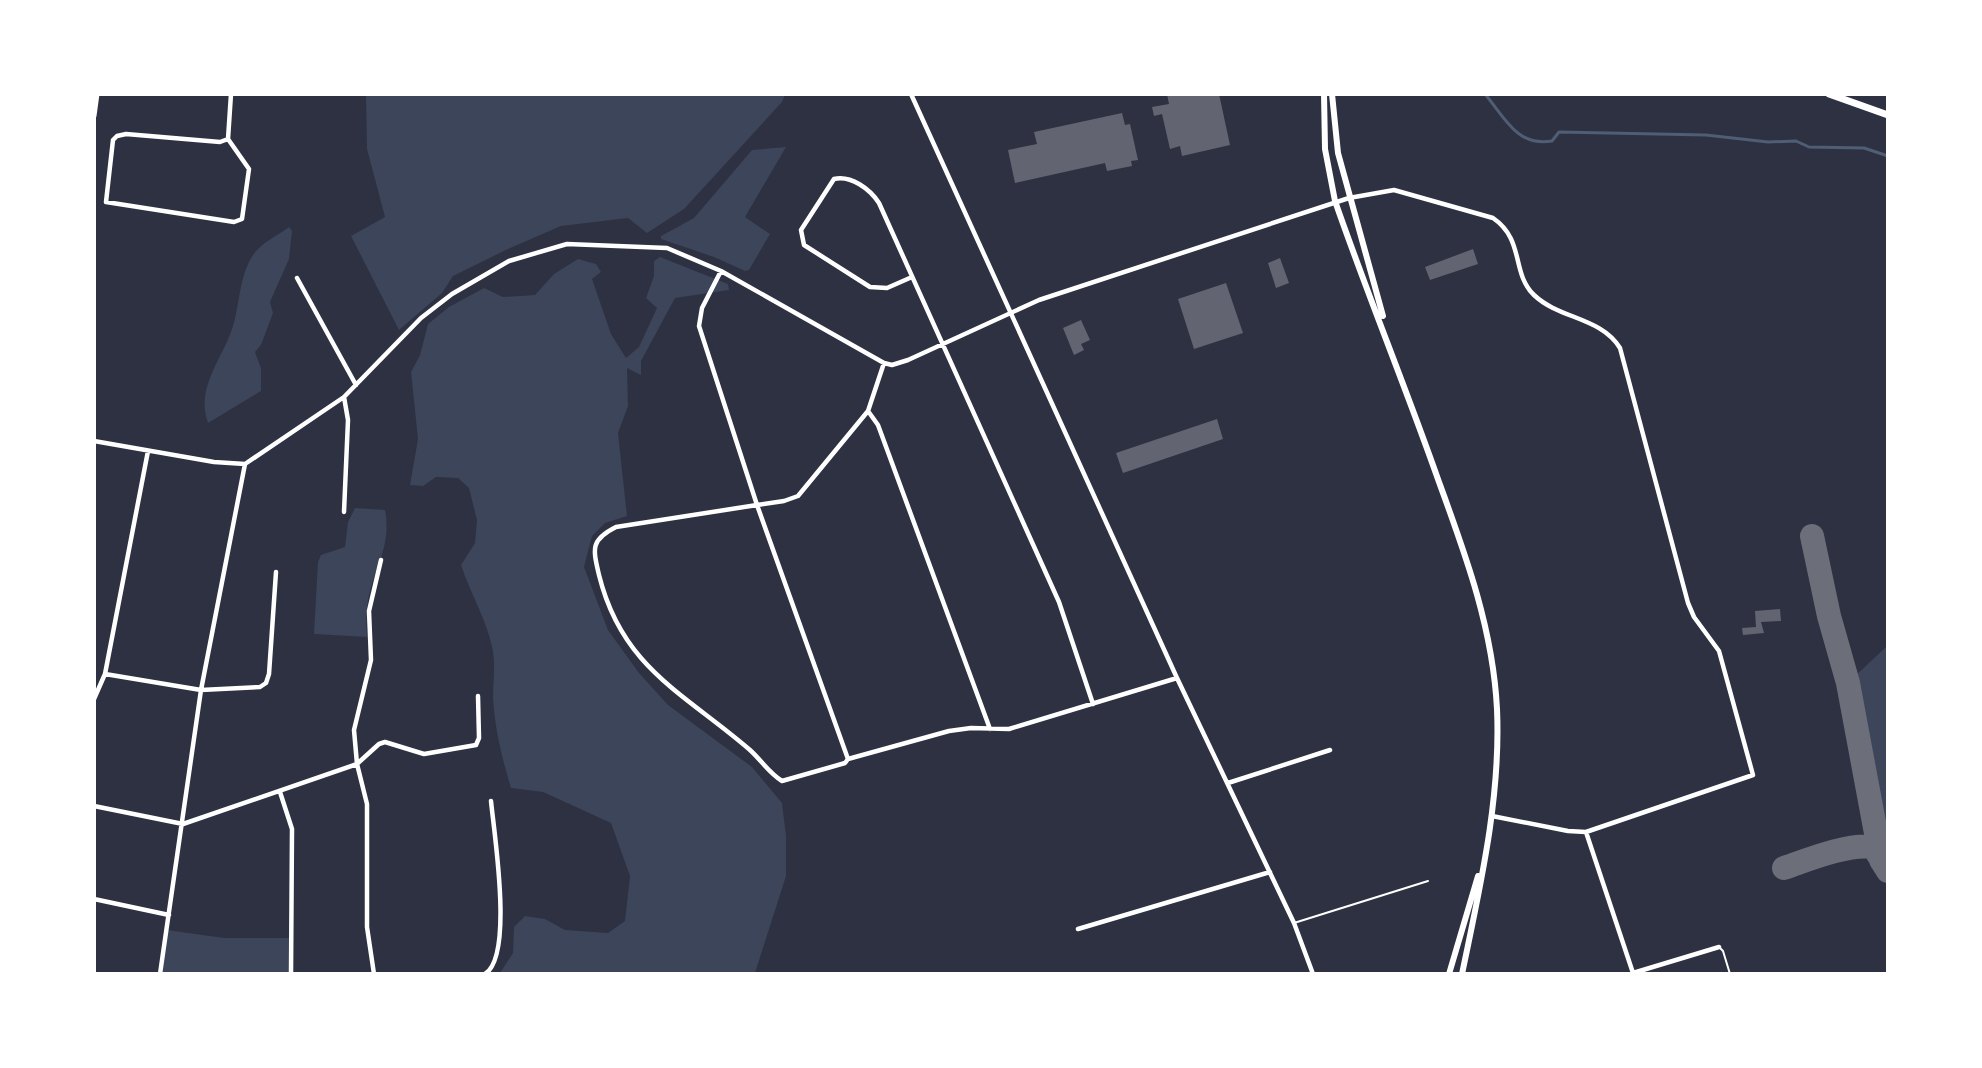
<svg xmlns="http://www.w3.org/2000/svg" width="1982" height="1068" font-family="Montserrat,sans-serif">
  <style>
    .green { fill: #3c4559 }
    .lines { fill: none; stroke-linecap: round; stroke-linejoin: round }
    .stream { stroke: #4f5d75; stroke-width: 3 }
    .taxiway { stroke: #6c6f7a; stroke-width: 24 }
    .building { fill: #626471 }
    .service { stroke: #fff; stroke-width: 2 }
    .minor { stroke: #fff; stroke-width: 4.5 }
    .tertiary { stroke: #fff; stroke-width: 5 }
    .secondary { stroke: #fff; stroke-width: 6 }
    .primary { stroke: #fff; stroke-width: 7 }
  </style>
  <rect width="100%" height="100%" fill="#2d3142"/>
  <path class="green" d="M366,95V94L785,95L782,102L684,209L647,233L628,218L561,226L508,249L453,276L442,293L399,330L351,236L385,217L367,149Z
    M786,147L745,217L770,234L749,270L745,271L714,257L661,239V236L694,218L752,150Z
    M289,227L292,231L289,259L270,302L273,313L261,345L255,352L261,368V391L208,423C195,387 223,359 233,326C240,303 239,276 253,255C260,244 278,235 289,227Z
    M660,257L728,284L729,290L675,298L641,361V375L627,368L628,406L618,433L627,516L605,523L592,536L584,567L608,630L639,673L668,705L752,767L782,803L786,836V876L755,973H500L513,953L514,927L525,916L545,919L565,930L608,933L625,921L630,876L611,823L543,792L511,788C502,758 495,730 493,698C493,681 496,663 492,647C486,618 470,593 461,565L475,543L477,520L469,488L458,478L436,477L423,486L410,485L418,439L411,372L420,355L428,324L449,307L484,288L503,297L535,295L554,274L578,259L596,264L601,272L592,279L611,334L626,358L639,347L657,308L646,298L654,276V261Z
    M355,508L385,510C392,547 374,567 368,600C366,613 366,625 367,637L314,634L318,562L321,555L345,547L348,522Z
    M1887,646V837L1853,678Z
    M167,930L224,938H291V973L160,974Z"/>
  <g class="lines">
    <path class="stream" d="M1485,94C1505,118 1517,147 1552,141L1559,132L1706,135L1768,142L1796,141L1809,147L1864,148L1888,156"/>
    <path class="taxiway" d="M1812,536L1829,616L1848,683L1881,860L1888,871
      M1784,868C1807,860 1849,843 1873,847L1880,857"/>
  </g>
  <path class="building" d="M1167,94H1219L1230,145L1182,156L1180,146L1170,149L1162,114L1154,116L1152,107L1169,104Z
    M1122,113L1125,125L1130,124L1138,160L1131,161L1132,166L1107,171L1105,163L1015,183L1008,150L1037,144L1034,132Z
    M1473,249L1478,264L1430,280L1425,267Z
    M1280,258L1289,283L1276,288L1268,263Z
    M1226,283L1243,333L1194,349L1178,299Z
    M1081,320L1090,340L1081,344L1084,350L1074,355L1063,328Z
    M1217,419L1223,439L1123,473L1116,453Z
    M1780,609L1781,621L1761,622L1764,633L1743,635L1742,628L1756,627L1755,611Z"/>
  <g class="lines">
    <path class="service" d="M1294,923L1428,881
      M1719,947L1723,951L1730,974"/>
    <path class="minor" d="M911,94L1177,678L1294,923L1313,974
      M228,139L220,142L126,134L117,136L113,140L106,202L234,222L242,219L249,169L228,139L231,94
      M721,271L702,308L699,326L757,505L616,527C590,540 593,549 599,575C622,668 684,693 750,750C761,760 769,773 782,781L845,763L848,759L949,731L971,728L1009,729L1177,678
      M912,277L887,288L870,287L804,245L801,230L834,179C851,175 870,189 879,203L1059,602L1093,704
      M297,278L356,385
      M344,397L348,420L344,512
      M868,411L878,425L990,729
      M94,441L214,462L245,464L344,397L421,318L452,294L509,261L567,244L667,248L721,271L884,363L892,365L908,360L1039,300L1349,198L1394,190L1493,218C1525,240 1511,273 1534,295C1559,319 1601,317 1620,348L1688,603L1694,617L1719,651L1753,775L1586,832L1568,831L1492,816
      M105,674L201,690L260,687L266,683L269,674L276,572
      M94,699L105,674L148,451
      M848,759L757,505L784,501L798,496L868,411L884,363
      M1228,783L1330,750
      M280,792L292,829L291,974
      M94,806L183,824L357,764L379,744L385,742L424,754L476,745L479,738L478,696
      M1586,832L1633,973
      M94,899L169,915
      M1078,929L1270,872
      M1633,973L1719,947
      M160,974L201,690L245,464
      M374,974L367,927V804L357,764L354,730L371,660L369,611L381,560
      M485,974C514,956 494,833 491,801"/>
    <path class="tertiary" d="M94,116L97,94"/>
    <path class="secondary" d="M1324,94L1325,149L1335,201C1368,296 1406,388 1439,482C1466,556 1493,629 1497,709C1501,798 1480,887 1462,974
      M1332,94L1338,153L1383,316
      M1449,974L1478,876"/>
    <path class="primary" d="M1829,94L1888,115"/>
  </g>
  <rect width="1982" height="1068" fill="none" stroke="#ffffff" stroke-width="192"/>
</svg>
